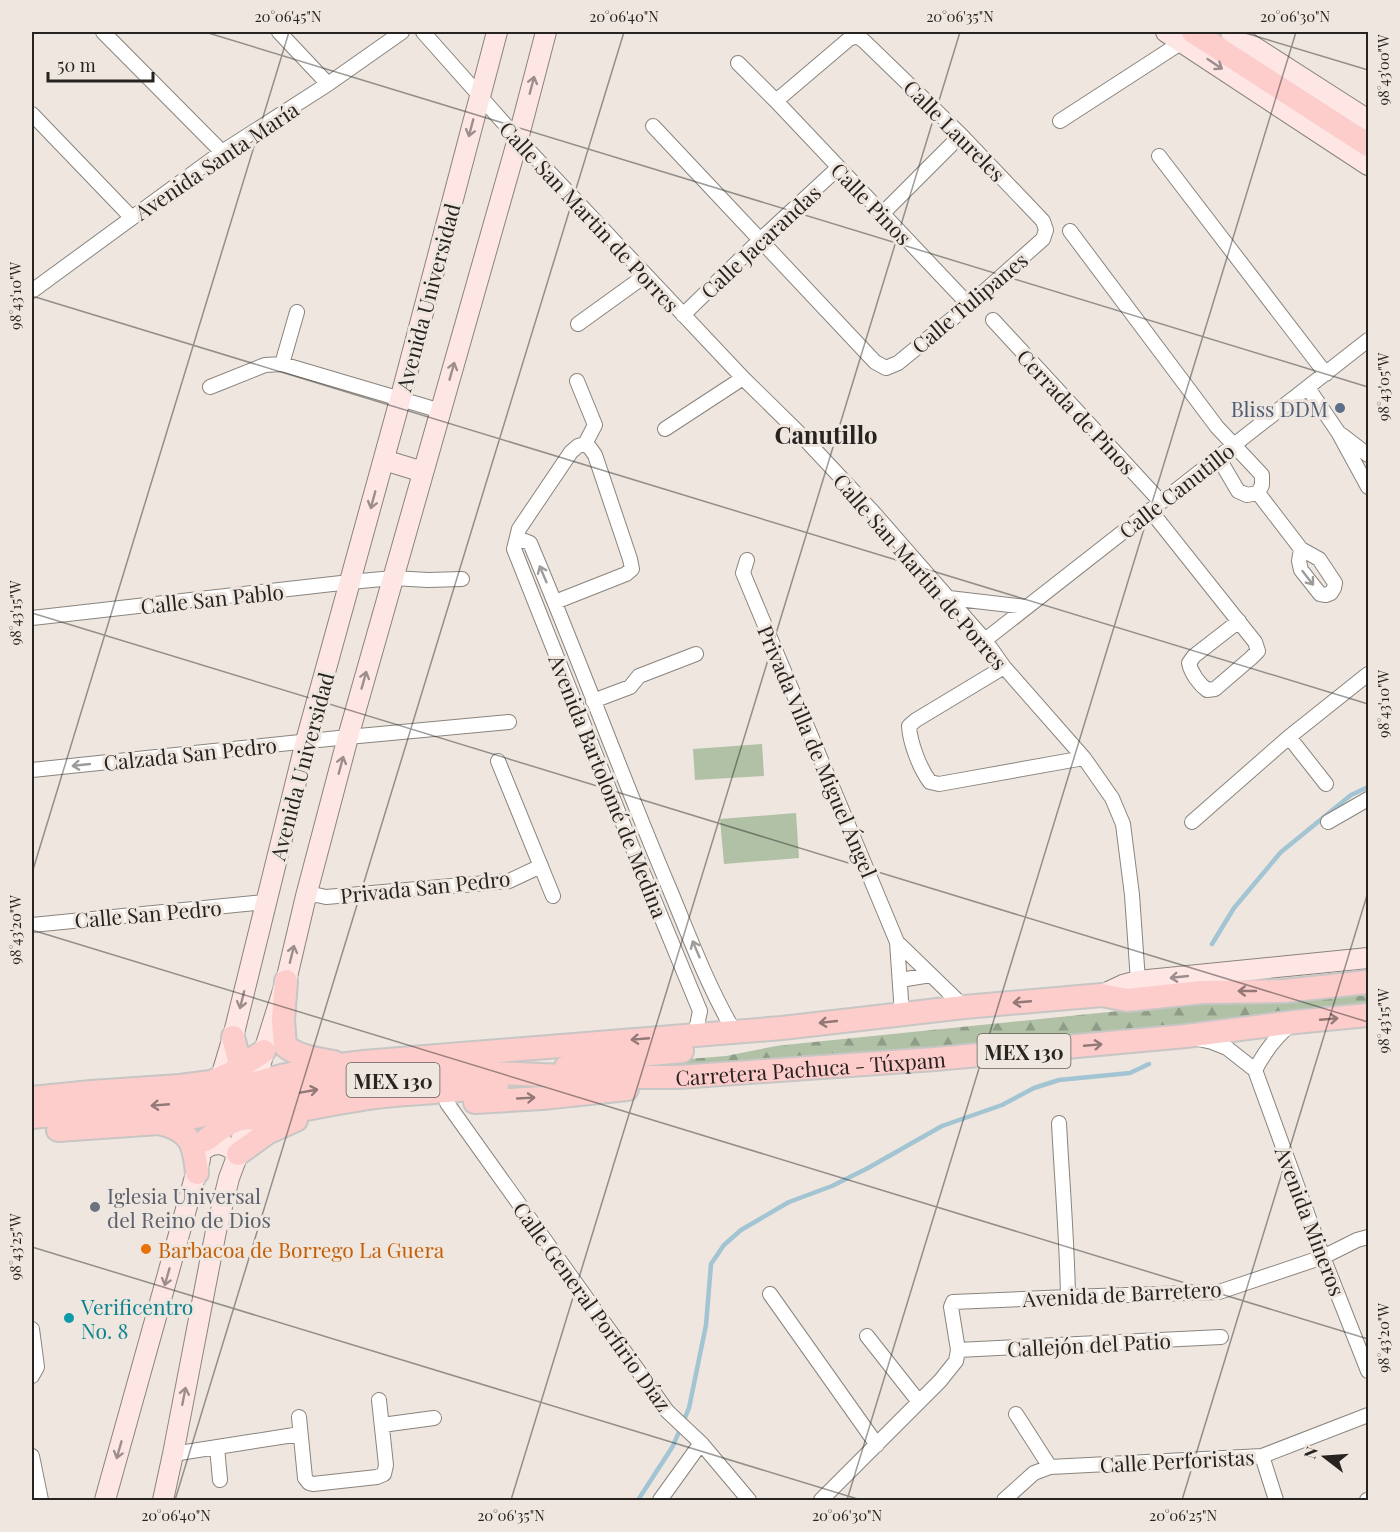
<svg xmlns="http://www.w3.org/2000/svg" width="1400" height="1532" font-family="'Playfair Display',serif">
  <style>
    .forest { fill: url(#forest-firs) }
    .garden { fill: #b0c1a6 }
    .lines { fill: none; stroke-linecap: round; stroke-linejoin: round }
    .stream { stroke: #a2c4d3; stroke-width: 4.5 }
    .street-casing { stroke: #8a847e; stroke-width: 16 }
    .secondary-casing { stroke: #8a847e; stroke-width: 22 }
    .primary-casing { stroke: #c7c6c5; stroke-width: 26 }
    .street { stroke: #fff; stroke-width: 14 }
    .secondary { stroke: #fee6e5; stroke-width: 20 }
    .primary { stroke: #fdcdcb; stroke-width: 22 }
    .oneway { stroke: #9d8e8d }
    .oneway2 { stroke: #9d9c9b }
    .oneway3 { stroke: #927876 }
    .ticks { fill: none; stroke: #262321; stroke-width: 1.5; stroke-opacity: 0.45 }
    .service-dot { fill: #5c6f8a; stroke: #eee6df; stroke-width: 2 }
    .worship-dot { fill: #6b7280; stroke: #eee6df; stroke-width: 2 }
    .food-dot { fill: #e8710a; stroke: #eee6df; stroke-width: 2 }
    .culture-dot { fill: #0f9aa8; stroke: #eee6df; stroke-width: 2 }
    .labels { text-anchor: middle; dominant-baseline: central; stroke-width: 6; stroke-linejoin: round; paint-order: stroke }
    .shield { fill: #eee6df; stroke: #625e5a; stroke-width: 1.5 }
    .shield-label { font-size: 20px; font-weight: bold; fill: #262321 }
    .street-label { font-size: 21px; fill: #262321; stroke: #eee6df }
    .service-label { font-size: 21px; fill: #4e5e75; stroke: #eee6df; text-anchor: end }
    .worship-label { font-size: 21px; fill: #5b616d; stroke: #eee6df; text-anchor: start }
    .food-label { font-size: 21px; fill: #c56008; stroke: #eee6df; text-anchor: start }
    .culture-label { font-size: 21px; fill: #0d838f; stroke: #eee6df; text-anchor: start }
    .quarter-label { font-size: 24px; font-weight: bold; fill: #262321; stroke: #eee6df }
    .neatline { fill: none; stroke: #262321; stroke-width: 2 }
    .ticks-label { font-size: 15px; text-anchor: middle; fill: #262321 }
  </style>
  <defs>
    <pattern id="forest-firs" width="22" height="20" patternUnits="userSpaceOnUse" patternTransform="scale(1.5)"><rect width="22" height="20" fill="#b0c1a6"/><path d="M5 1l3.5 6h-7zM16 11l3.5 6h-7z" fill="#8f9c87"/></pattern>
  </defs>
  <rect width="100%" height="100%" fill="#eee6df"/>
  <path class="forest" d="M1368,995V1008L1109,1035L883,1053L763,1059L615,1070L614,1065L726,1056L776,1046L804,1043L1217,1001H1292Z"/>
  <path class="garden" d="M762,744L764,776L695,780L693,749Z
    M796,813L799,858L724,864L720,819Z"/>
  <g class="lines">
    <path class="stream" d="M1212,944L1234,908L1281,852L1351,795L1368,787
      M638,1500L673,1446L689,1408L706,1325L711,1264L724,1245L741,1230L789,1202L832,1186L868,1168L942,1126L1002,1105L1034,1088L1059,1080L1130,1073L1149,1064"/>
    <g class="street-casing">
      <path id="street" d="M103,32L222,152
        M279,32L328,84
        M423,32L518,139L743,378L801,435L873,512L985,640L1004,667L1084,758L1112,798L1123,824L1132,895L1138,981
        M738,63L776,101L969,305
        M32,114L132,218
        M1060,121L1182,42
        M653,126L875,362L886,368L898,363L969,305L1043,239L1046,230L1043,221L961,135L864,41L857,36L849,39L776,101
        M1159,156L1326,374
        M883,213L961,135
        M1070,231L1217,427L1262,475V485L1258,493
        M32,291L222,152L328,84L402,32
        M683,315L760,240L838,168
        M993,320L1161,502
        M578,324L646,275
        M282,364L297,312
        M577,381L595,425L585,444
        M210,387L265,365L282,364L441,411
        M1308,388L1338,432L1368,487
        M665,429L743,378
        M1342,435L1368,455
        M585,444L578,446L571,452L519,529L514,549L631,844L700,1011L695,1035
        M1218,457L1238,491L1247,495L1258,493
        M1258,493L1301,549L1319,559L1335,583L1334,588L1331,593L1326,595L1320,594L1301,570L1299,561L1301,549
        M1150,510L1255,642L1258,651L1251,658L1215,689L1207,690C1199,684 1191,673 1189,663L1194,656L1239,621
        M517,538L530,543C579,658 621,775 670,890C690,938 708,987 734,1031
        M747,560L743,573L897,942L902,1014
        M949,598L1026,607
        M555,602L626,574L632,569L630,559L595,455L590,448L585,444
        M32,618L350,582L393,578L428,580L462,579
        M985,640L1368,340
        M1004,667L916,720L909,726C910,743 920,769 930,782L939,784L1084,758
        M593,701L630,687L639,676L696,654
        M1289,737L1326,784
        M498,761L553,896
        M32,770L348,737L509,722
        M1192,822L1289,737L1368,674
        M1328,822L1368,799
        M306,896L317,895L326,897L509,881L541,866
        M32,925L265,902
        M897,942L964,1007
        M900,980L931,975
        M1198,1039L1212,1042L1227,1048L1255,1070L1323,1257L1368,1371
        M1255,1070C1265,1051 1276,1036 1293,1023
        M447,1103L667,1411L701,1443L749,1500
        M1059,1123C1062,1181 1067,1239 1068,1297
        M770,1294L877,1445
        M32,1329L37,1367L32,1376
        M867,1336L919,1402
        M958,1350L1221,1337
        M1016,1414L1050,1467
        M299,1417L305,1478L309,1483L313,1484L377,1477L384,1474L386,1465L379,1400
        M382,1425L434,1418
        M217,1447L220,1480
        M173,1454L300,1434
        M32,1456L41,1500
        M1262,1456L1276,1500
        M660,1500L701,1443
        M821,1500L940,1381L956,1361L958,1350L951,1307L953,1302L1068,1297L1219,1292L1323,1257L1357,1240L1368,1237
        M1004,1500L1034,1473L1050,1467L1262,1456L1368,1415
        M1367,1500H1368"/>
    </g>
    <g class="secondary-casing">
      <path id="secondary" d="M1166,32L1368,165
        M1231,32L1368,120
        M384,460L423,472
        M1102,995L1123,985L1138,981L1368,958
        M218,1087L233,1037L306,741L400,400L497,32
        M203,1150C215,1140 227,1144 238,1154
        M105,1500L200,1159
        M163,1500L173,1454L216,1231L229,1178L238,1154L264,1051L286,981L306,896L348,737L518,139L546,32"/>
    </g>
    <g class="primary-casing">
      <g id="primary">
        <path d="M1193,32L1368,145"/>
        <path d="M286,981L283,1020L285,1046C299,1057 317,1059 334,1062"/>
        <path d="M233,1037L244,1080"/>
        <path d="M566,1067L610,1058L682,1051"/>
        <path d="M32,1098L91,1092L180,1086L211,1082L231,1073L264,1051"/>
        <path d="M475,1102L542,1098L627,1089"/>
        <path d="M32,1117L202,1101C216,1094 231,1091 246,1086C284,1074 324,1066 364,1062L782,1028L964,1007L1102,995L1127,1000L1202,992L1284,991L1368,982"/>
        <path d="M159,1123C190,1130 194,1143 197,1173"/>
        <path id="s1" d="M58,1130L159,1123L201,1116L213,1110L251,1101L363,1083L400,1079L494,1073L586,1077H679L935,1059L1186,1036L1295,1022L1368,1015"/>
        <path d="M206,1140C221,1128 236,1115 256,1119C298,1111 340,1101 383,1096C421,1092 459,1092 497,1086"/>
        <path d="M238,1154L267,1133L296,1120"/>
      </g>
    </g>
    <use href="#street" class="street"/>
    <use href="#secondary" class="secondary"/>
    <use href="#primary" class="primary"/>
  </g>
  <defs><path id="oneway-shaft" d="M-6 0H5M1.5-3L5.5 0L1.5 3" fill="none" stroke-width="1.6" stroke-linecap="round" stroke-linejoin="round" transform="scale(1.5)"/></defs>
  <g class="oneway">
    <use href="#oneway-shaft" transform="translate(1215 64) rotate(34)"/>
    <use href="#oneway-shaft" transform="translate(532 85) rotate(-75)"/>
    <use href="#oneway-shaft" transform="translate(471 128) rotate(105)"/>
    <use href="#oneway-shaft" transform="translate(452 371) rotate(-74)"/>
    <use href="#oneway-shaft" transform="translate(373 500) rotate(105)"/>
    <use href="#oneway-shaft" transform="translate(364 680) rotate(-74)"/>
    <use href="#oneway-shaft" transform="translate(341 765) rotate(-75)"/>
    <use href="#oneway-shaft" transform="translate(292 954) rotate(-76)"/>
    <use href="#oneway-shaft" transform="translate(1179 977) rotate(174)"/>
    <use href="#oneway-shaft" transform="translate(242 1000) rotate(104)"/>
    <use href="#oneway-shaft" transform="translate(167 1277) rotate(106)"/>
    <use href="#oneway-shaft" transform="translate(184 1396) rotate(-79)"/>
    <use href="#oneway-shaft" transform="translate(119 1450) rotate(106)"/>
  </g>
  <g class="oneway2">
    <use href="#oneway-shaft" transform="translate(543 574) rotate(-113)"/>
    <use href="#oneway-shaft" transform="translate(1308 578) rotate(52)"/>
    <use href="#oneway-shaft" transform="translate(81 765) rotate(174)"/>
    <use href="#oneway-shaft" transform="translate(696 949) rotate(-113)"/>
  </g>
  <g class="oneway3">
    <use href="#oneway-shaft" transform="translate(1247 991) rotate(180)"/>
    <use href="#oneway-shaft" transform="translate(1022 1002) rotate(175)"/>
    <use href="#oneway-shaft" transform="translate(1329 1019) rotate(-5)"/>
    <use href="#oneway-shaft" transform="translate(828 1022) rotate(174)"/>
    <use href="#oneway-shaft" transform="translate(640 1039) rotate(175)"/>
    <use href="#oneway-shaft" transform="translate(1093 1045) rotate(-5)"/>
    <use href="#oneway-shaft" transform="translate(309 1091) rotate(-10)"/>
    <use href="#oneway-shaft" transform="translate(526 1098) rotate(-3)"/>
    <use href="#oneway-shaft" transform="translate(160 1105) rotate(175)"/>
  </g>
  <path class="ticks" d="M205,32L1368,387M1242,32L1368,70M32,296L1368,704M32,613L1368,1022M32,873L289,32M32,930L1368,1339M32,1247L861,1500M175,1500L624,32M511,1500L960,32M847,1500L1296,32M1182,1500L1368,892"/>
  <circle class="service-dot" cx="1340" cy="408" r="6"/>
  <circle class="worship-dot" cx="95" cy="1207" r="6"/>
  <circle class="food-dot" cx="146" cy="1249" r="6"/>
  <circle class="culture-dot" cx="69" cy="1318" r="6"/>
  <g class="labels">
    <g class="shield">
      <rect x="977.5" y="1034" width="93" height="34" rx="4.5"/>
      <rect x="346.5" y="1063" width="93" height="34" rx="4.5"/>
    </g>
    <g class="shield-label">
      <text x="1024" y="1051">MEX 130</text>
      <text x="393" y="1080">MEX 130</text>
    </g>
    <g class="street-label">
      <text transform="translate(955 130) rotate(45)">Calle Laureles</text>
      <text transform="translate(216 160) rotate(-34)">Avenida Santa María</text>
      <text transform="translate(872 203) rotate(46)">Calle Pinos</text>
      <text transform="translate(590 216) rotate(47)">Calle San Martin de Porres</text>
      <text transform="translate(760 241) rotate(-43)">Calle Jacarandas</text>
      <text transform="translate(427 297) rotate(-75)">Avenida Universidad</text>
      <text transform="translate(969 302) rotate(-40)">Calle Tulipanes</text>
      <text transform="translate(1077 411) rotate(47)">Cerrada de Pinos</text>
      <text transform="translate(1176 490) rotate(-38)">Calle Canutillo</text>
      <text transform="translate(921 571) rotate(49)">Calle San Martin de Porres</text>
      <text transform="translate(212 598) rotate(-6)">Calle San Pablo</text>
      <text transform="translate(818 751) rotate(67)">Privada Villa de Miguel Ángel</text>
      <text transform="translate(190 753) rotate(-6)">Calzada San Pedro</text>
      <text transform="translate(301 766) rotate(-75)">Avenida Universidad</text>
      <text transform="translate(609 786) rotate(68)">Avenida Bartolomé de Medina</text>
      <text transform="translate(425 886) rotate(-6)">Privada San Pedro</text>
      <text transform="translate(148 913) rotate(-5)">Calle San Pedro</text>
      <text stroke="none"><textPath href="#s1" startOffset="758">Carretera Pachuca - Túxpam</textPath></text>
      <text transform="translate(1311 1221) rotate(69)">Avenida Mineros</text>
      <text transform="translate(1122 1293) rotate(-3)">Avenida de Barretero</text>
      <text transform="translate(593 1306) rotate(54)">Calle General Porfirio Díaz</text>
      <text transform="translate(1089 1344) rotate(-3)">Callejón del Patio</text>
      <text transform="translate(1177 1460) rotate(-3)">Calle Perforistas</text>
    </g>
    <g class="service-label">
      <text x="1328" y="408">Bliss DDM</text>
    </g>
    <g class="worship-label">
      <text x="107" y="1195">Iglesia Universal<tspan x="107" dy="24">del Reino de Dios</tspan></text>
    </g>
    <g class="food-label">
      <text x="158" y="1249">Barbacoa de Borrego La Guera</text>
    </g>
    <g class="culture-label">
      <text x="81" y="1306">Verificentro<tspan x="81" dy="24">No. 8</tspan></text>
    </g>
    <g class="quarter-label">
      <text x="826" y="434">Canutillo</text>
    </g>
  </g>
  <rect width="1400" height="1532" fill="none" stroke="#eee6df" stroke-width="66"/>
  <g transform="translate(1325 1457) rotate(287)" stroke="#eee6df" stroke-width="4.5" paint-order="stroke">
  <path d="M0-4.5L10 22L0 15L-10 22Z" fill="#262321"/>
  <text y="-9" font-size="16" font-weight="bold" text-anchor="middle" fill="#262321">N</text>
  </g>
  <path d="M48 72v9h105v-9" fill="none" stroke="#262321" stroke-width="3"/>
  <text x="57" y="72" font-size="18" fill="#262321" stroke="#eee6df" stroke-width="4.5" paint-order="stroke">50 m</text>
  <rect x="33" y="33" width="1334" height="1466" class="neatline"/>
  <g class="ticks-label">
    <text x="288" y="22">20°06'45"N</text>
    <text x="624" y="22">20°06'40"N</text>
    <text x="960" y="22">20°06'35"N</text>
    <text x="1295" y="22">20°06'30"N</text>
    <text transform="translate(1384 70) rotate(-90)" y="5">98°43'00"W</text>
    <text transform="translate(16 296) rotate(-90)" y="5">98°43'10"W</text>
    <text transform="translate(1384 387) rotate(-90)" y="5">98°43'05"W</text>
    <text transform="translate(16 613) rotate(-90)" y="5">98°43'15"W</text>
    <text transform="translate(1384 704) rotate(-90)" y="5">98°43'10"W</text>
    <text transform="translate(16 930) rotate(-90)" y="5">98°43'20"W</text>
    <text transform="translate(1384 1021) rotate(-90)" y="5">98°43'15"W</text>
    <text transform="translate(16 1247) rotate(-90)" y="5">98°43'25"W</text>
    <text transform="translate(1384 1338) rotate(-90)" y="5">98°43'20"W</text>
    <text x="176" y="1521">20°06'40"N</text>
    <text x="511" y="1521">20°06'35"N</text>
    <text x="847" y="1521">20°06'30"N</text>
    <text x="1183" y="1521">20°06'25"N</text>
  </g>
</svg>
